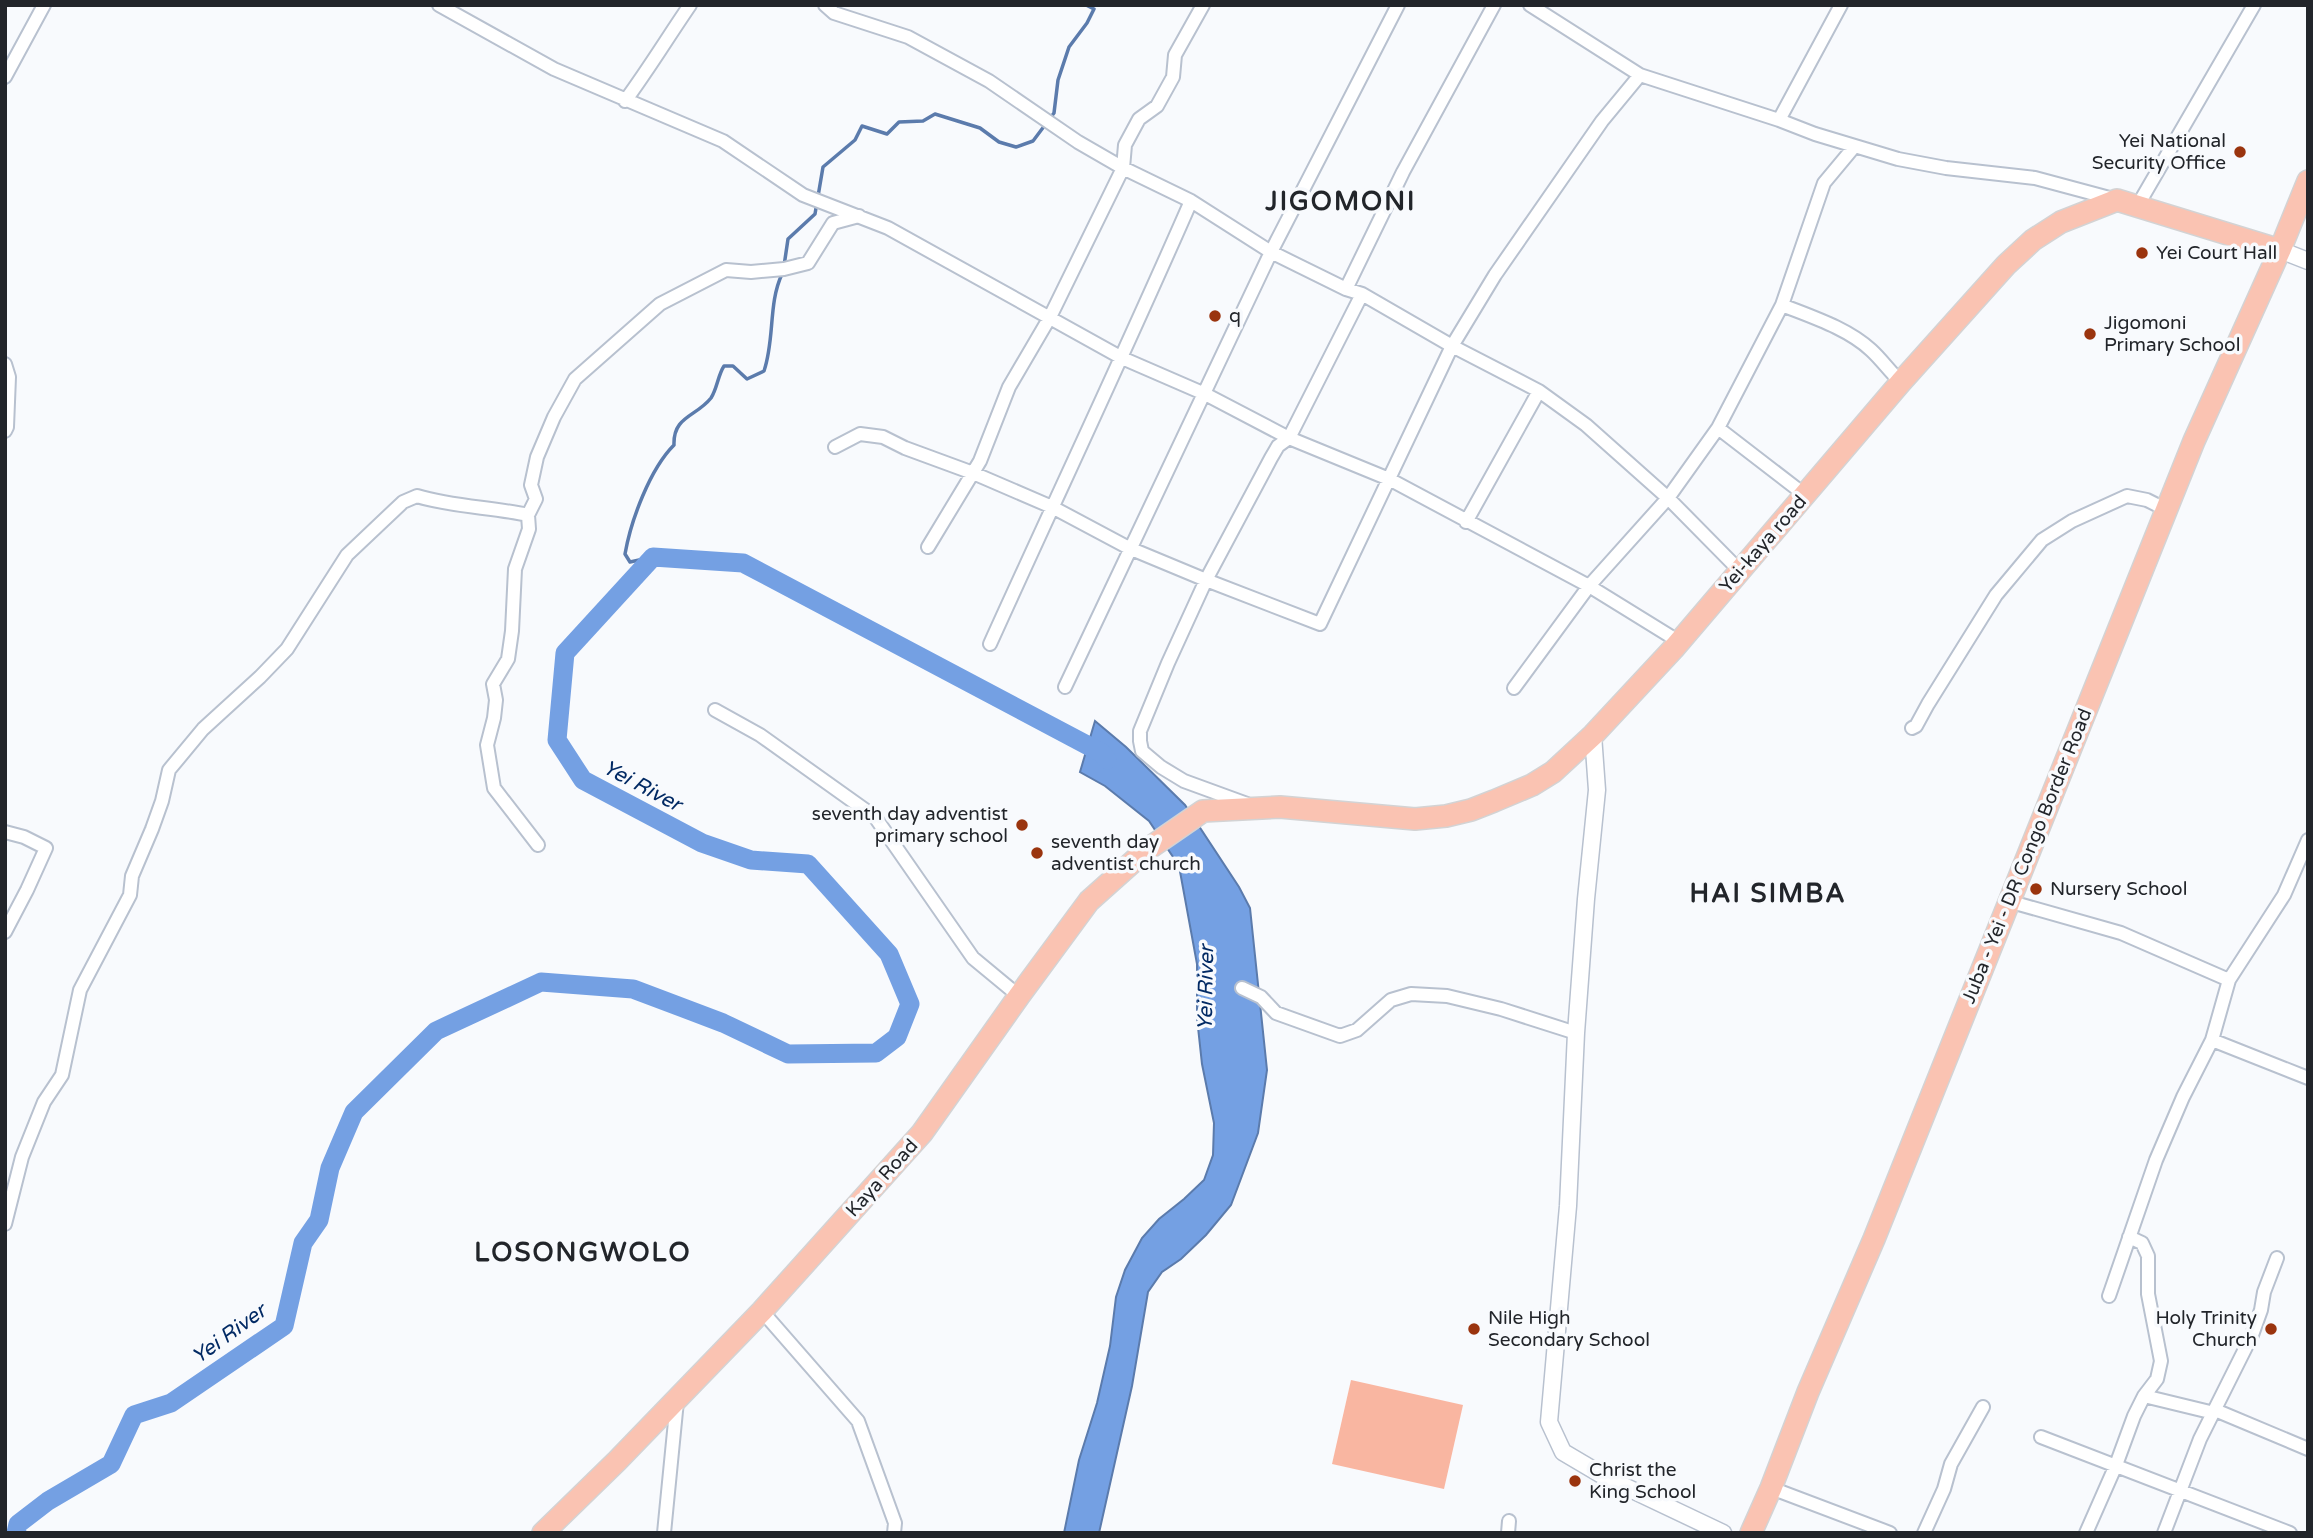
<svg xmlns="http://www.w3.org/2000/svg" width="2313" height="1538" font-family="'Varela Round',sans-serif">
  <style>
    .green { fill: #f9b6a1 }
    .water { fill: #74a0e3; stroke: #5b7bac; stroke-width: 2 }
    .lines { fill: none; stroke-linecap: round; stroke-linejoin: round }
    .stream { stroke: #5b7bac; stroke-width: 3.5 }
    .river { stroke: #74a0e3; stroke-width: 19 }
    .minor-casing { stroke: #b8c1cf; stroke-width: 16 }
    .tertiary-casing { stroke: #b8c1cf; stroke-width: 19 }
    .primary-casing { stroke: #d3d3d4; stroke-width: 24 }
    .minor { stroke: #fff; stroke-width: 12 }
    .tertiary { stroke: #fff; stroke-width: 16 }
    .primary { stroke: #fac3b2; stroke-width: 21 }
    .poi-dot { fill: #9a340e; stroke: #f8fafd; stroke-width: 2.5 }
    .labels { text-anchor: middle; dominant-baseline: central; stroke-width: 7; stroke-linejoin: round; paint-order: stroke }
    .poi-label { font-size: 19px; fill: #22252a; stroke: #f8fafd; text-anchor: start }
    .street-label { font-size: 19px; fill: #22252a; stroke: #f8fafd }
    .water-label { font-size: 21px; font-style: italic; fill: #022a64; stroke: #f8fafd }
    .district-label { font-size: 26px; font-weight: bold; letter-spacing: 2px; fill: #22252a; stroke: #f8fafd }
  </style>
  <rect width="100%" height="100%" fill="#f8fafd"/>
  <path class="green" d="M1351,1380L1463,1405L1444,1489L1332,1464Z"/>
  <path class="water" d="M1095,721L1126,747L1185,805L1239,887L1250,908L1267,1070L1258,1133L1231,1205L1206,1235L1181,1259L1162,1272L1148,1292L1132,1386L1099,1533H1064L1079,1460L1097,1403L1110,1346L1116,1297L1125,1270L1142,1238L1159,1219L1184,1199L1204,1180L1213,1155L1214,1123L1202,1064L1197,1018V964L1179,866L1149,821L1105,786L1080,772Z"/>
  <g class="lines">
    <path class="stream" d="M784,266L788,239L815,214L823,167L855,140L862,126L887,134L899,122L923,121L935,114L980,128L999,142L1016,147L1033,141L1054,113L1058,80L1069,47L1087,23L1094,9L1086,5
      M653,557L630,562L625,554C631,520 650,469 674,445C673,416 696,417 711,398C717,389 718,375 724,366H733L747,379L764,371C775,339 768,304 782,274"/>
    <path class="river" d="M16,1533L18,1524L48,1501L111,1464L134,1415L171,1403L284,1326L303,1243L319,1220L330,1168L354,1112L436,1031L541,982L633,989L723,1023L788,1054L876,1053L897,1037L910,1004L889,954L808,864L751,860L702,843L583,780L557,740L565,653L653,557L743,563L1102,753L1107,760"/>
    <g class="minor-casing">
      <path id="minor" d="M439,5L554,69L723,141L803,195L888,228L1122,358L1205,394L1289,438L1389,479L1589,586L1678,641
        M825,5L834,13L908,37L989,81L1078,142L1123,168L1191,201L1271,252L1346,289L1362,294L1452,346L1539,391L1586,425L1668,498L1741,572
        M1530,5L1640,75L1779,120L1815,134L1898,159L1946,168L2035,178L2117,200
        M5,77L44,5
        M625,101C648,70 668,37 690,5
        M1779,120L1841,5
        M2138,205L2254,5
        M1346,289L1403,172L1494,5
        M1782,305C1812,317 1847,328 1871,350C1882,360 1890,372 1901,382
        M5,364L9,377L7,427L5,431
        M1718,428L1805,495
        M835,447L860,434L883,437L905,448L973,473L1052,507L1129,548L1206,580L1320,624L1452,346L1495,275L1602,121L1640,75
        M528,515L529,529L515,569L512,631L508,659L493,684L496,700L494,718L487,745L494,788L538,845
        M1466,522L1539,391
        M928,547L980,461L1009,387L1050,317L1123,168L1125,145L1139,119L1157,106L1173,77L1175,55L1203,5
        M990,644C1057,496 1126,350 1191,201
        M1065,687L1271,252L1398,5
        M1514,688L1589,586L1668,498L1718,428L1782,305L1824,183L1854,147
        M715,710L760,735L875,817L973,958L1019,996
        M1912,728L1916,726L1928,704L1996,595L2042,540L2072,521L2127,496L2147,500L2167,510
        M1247,804L1184,781L1161,767L1142,751L1140,741V731L1168,663L1206,580L1271,458L1278,446L1289,438L1362,294
        M5,832L24,837L46,848L27,890L5,932
        M2008,901L2121,933L2229,980
        M1242,988L1261,997L1276,1013L1340,1036L1357,1030L1391,1000L1411,994L1447,996L1501,1009L1576,1033
        M2212,1040L2308,1078
        M5,1224L22,1157L44,1102L62,1075L80,990L130,895L132,876L152,829L162,801L169,770L203,729L260,677L287,649L347,555L403,502L417,496C453,507 491,507 528,515L536,499L531,485L537,457L554,417L575,379L660,304L726,270L751,272L784,269L808,263L833,223L859,216
        M2109,1296L2156,1160L2183,1097L2212,1040L2229,980L2284,895L2308,840
        M762,1311L858,1421L895,1523L894,1533
        M2144,1396L2210,1412L2215,1410L2308,1449
        M2041,1437L2290,1533
        M1771,1488L1890,1533
        M664,1533L677,1401
        M1508,1533L1509,1521
        M1924,1533L1944,1489L1951,1464L1983,1407
        M2086,1533L2116,1465L2134,1416L2144,1396L2157,1379L2161,1361L2148,1294V1256L2142,1243L2129,1237
        M2164,1533L2200,1439L2252,1335L2261,1310L2264,1292L2277,1258"/>
    </g>
    <g class="tertiary-casing">
      <path id="tertiary" d="M2280,250L2308,261
        M1593,735L1597,790L1586,899L1576,1033L1568,1206L1549,1422L1563,1452L1607,1478L1723,1533"/>
    </g>
    <g class="primary-casing">
      <path id="primary" d="M543,1533L617,1461L762,1311L922,1133L1019,996L1089,901L1145,851L1203,811L1280,807L1415,819L1446,816L1471,810L1494,801L1532,785L1553,772L1593,735L1675,647L1901,382L2006,265L2033,240L2061,222L2117,200L2280,250
        M1751,1533L1771,1488L1808,1392L1874,1239L2194,441L2280,250L2308,181"/>
    </g>
    <use href="#minor" class="minor"/>
    <use href="#tertiary" class="tertiary"/>
    <use href="#primary" class="primary"/>
  </g>
  <g class="poi-dot">
    <circle cx="2240" cy="152" r="7"/>
    <circle cx="2142" cy="253" r="7"/>
    <circle cx="1215" cy="316" r="7"/>
    <circle cx="2090" cy="334" r="7"/>
    <circle cx="1022" cy="825" r="7"/>
    <circle cx="1037" cy="853" r="7"/>
    <circle cx="2036" cy="889" r="7"/>
    <circle cx="1474" cy="1329" r="7"/>
    <circle cx="2271" cy="1329" r="7"/>
    <circle cx="1575" cy="1481" r="7"/>
  </g>
  <g class="labels">
    <g class="poi-label">
      <text x="2226" y="141" text-anchor="end">Yei National<tspan x="2226" dy="22">Security Office</tspan></text>
      <text x="2156" y="253">Yei Court Hall</text>
      <text x="1229" y="316">q</text>
      <text x="2104" y="323">Jigomoni<tspan x="2104" dy="22">Primary School</tspan></text>
      <text x="1008" y="814" text-anchor="end">seventh day adventist<tspan x="1008" dy="22">primary school</tspan></text>
      <text x="1051" y="842">seventh day<tspan x="1051" dy="22">adventist church</tspan></text>
      <text x="2050" y="889">Nursery School</text>
      <text x="1488" y="1318">Nile High<tspan x="1488" dy="22">Secondary School</tspan></text>
      <text x="2257" y="1318" text-anchor="end">Holy Trinity<tspan x="2257" dy="22">Church</tspan></text>
      <text x="1589" y="1470">Christ the<tspan x="1589" dy="22">King School</tspan></text>
    </g>
    <g class="street-label">
      <text transform="translate(1763 544) rotate(-49)">Yei-kaya road</text>
      <text transform="translate(2027 856) rotate(-68)">Juba - Yei - DR Congo Border Road</text>
      <text transform="translate(882 1178) rotate(-48)">Kaya Road</text>
    </g>
    <g class="water-label">
      <text transform="translate(642 786) rotate(28)">Yei River</text>
      <text transform="translate(1206 988) rotate(-89)">Yei River</text>
      <text transform="translate(229 1334) rotate(-36)">Yei River</text>
    </g>
    <g class="district-label">
      <text x="1341" y="201">JIGOMONI</text>
      <text x="1768" y="893">HAI SIMBA</text>
      <text x="583" y="1252">LOSONGWOLO</text>
    </g>
  </g>
  <rect width="2313" height="1538" fill="none" stroke="#22252a" stroke-width="14"/>
</svg>
